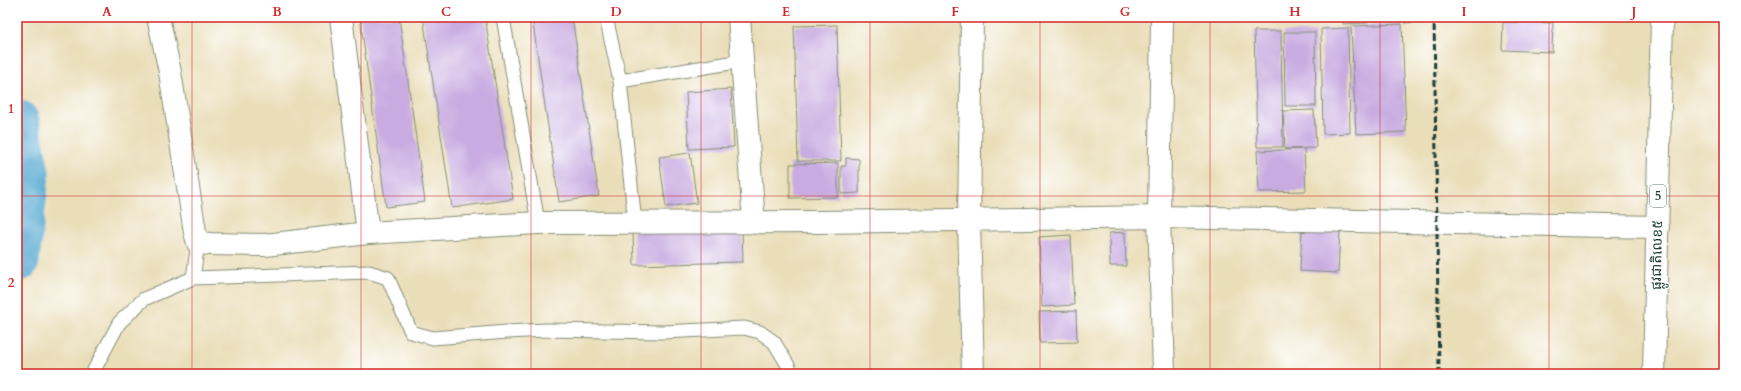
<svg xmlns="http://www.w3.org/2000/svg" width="1741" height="391" font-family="Cardo,'Noto Sans Khmer',serif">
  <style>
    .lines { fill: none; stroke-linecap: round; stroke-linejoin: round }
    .river { stroke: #58aad3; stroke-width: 45 }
    .building { fill: #c8abe1 }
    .service-casing { stroke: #848e76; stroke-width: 15 }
    .minor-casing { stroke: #848e76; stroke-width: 24 }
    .trunk-casing { stroke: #848e76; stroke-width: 24 }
    .service { stroke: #fff; stroke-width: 13 }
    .minor { stroke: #fff; stroke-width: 22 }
    .trunk { stroke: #fff; stroke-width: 22 }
    .rail { stroke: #1f3d34; stroke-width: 3; stroke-dasharray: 6 3; stroke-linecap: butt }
    .grid { fill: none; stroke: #d62828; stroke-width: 1; stroke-opacity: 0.55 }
    .labels { text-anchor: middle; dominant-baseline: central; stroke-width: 3; stroke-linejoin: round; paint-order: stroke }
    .shield { fill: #fff; stroke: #627771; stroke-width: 1 }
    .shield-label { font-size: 13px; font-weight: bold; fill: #1f3d34 }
    .street-label { font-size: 14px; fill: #1f3d34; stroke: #fff }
    .neatline { fill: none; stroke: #d62828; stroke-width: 1.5 }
    .grid-label { font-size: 13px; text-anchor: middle; font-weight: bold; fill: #d62828 }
  </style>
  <rect width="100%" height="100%" fill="#fff"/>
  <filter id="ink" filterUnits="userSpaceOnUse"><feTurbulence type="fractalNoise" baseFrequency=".025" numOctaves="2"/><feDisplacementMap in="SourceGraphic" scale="8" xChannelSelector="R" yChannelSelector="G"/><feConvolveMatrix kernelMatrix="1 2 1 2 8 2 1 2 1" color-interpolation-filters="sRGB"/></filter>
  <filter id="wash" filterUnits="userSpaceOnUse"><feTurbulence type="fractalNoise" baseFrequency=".012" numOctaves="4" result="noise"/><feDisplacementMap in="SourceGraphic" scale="16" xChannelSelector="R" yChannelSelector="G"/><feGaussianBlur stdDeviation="0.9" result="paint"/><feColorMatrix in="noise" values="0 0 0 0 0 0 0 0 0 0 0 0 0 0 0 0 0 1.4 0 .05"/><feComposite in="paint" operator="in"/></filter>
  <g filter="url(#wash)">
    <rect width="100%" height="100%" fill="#eadeb9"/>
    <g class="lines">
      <path class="river" d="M17,122L27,173L17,260"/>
    </g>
    <g id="blocks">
      <path class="building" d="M360,17H399L425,202L386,207Z
        M423,17H485L513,199L452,208Z
        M532,17H572L599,196L559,202Z
        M1343,17H1368V23L1343,24Z
        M1404,17H1428V21L1405,23Z
        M1503,22L1553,23L1552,52L1502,50Z
        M1402,24L1406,132L1356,134L1351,26Z
        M837,25L841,161H798L794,26Z
        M1348,28L1350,133L1323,134L1321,29Z
        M1254,31H1281L1283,147H1257Z
        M1284,32H1315L1316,106H1285Z
        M731,89L734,147L689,149L686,92Z
        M1314,110L1316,148L1285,149L1283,111Z
        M1304,149L1306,191L1259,192L1257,151Z
        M690,153L697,203L666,207L659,157Z
        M846,158L859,159V193L841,194V166H846Z
        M838,163V197L790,198V164Z
        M1302,228L1340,230L1338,273L1300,271Z
        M742,229L743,262L634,265L633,231Z
        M1125,232L1126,266H1110L1109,233Z
        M1071,235L1074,305L1042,307L1039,237Z
        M1076,311L1077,342L1040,343L1039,312Z"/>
    </g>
  </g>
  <g filter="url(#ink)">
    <use href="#blocks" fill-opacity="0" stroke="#848e76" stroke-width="1"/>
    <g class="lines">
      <g class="service-casing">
        <path id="service" d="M503,17L538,223
          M606,17L620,81L635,223
          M620,81L742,61
          M193,278L198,243
          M92,374L119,323L144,299L193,278L369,272L388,278L411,332L433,338L507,332L546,330L664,332L744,328L760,332L774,342L789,367V374"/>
      </g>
      <g class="minor-casing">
        <path id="minor" d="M158,17L170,72L195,232L198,243L211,244L265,245L368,233L538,223L819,222L1159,217L1658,227
          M341,17L368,233
          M739,17L754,223
          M972,17L969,220L973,374
          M1162,17L1159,217L1164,374"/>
      </g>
      <g class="trunk-casing">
        <path id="trunk" d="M1654,374L1662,17"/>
      </g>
      <use href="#service" class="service"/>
      <use href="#minor" class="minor"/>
      <use href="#trunk" class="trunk"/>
      <path class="rail" d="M1434,17L1439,374"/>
    </g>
  </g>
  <path class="grid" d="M192,17V374M361,17V374M531,17V374M701,17V374M870,17V374M1040,17V374M1210,17V374M1380,17V374M1549,17V374M17,196H1724"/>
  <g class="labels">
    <rect class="shield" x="1650" y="185" width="16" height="22" rx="3"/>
    <g class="shield-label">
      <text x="1658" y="196">5</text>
    </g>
    <g class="street-label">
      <text transform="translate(1657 255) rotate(-89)">ផ្លូវជាតិលេខ៥</text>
    </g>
  </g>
  <rect width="1741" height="391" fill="none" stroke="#fff" stroke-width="44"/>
  <rect x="22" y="22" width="1697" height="347" class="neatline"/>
  <g class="grid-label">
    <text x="107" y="16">A</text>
    <text x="277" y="16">B</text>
    <text x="446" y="16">C</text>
    <text x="616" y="16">D</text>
    <text x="786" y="16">E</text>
    <text x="955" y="16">F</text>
    <text x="1125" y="16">G</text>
    <text x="1295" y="16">H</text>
    <text x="1464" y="16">I</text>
    <text x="1634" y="16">J</text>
    <text x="11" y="113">1</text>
    <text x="11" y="287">2</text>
  </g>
</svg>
